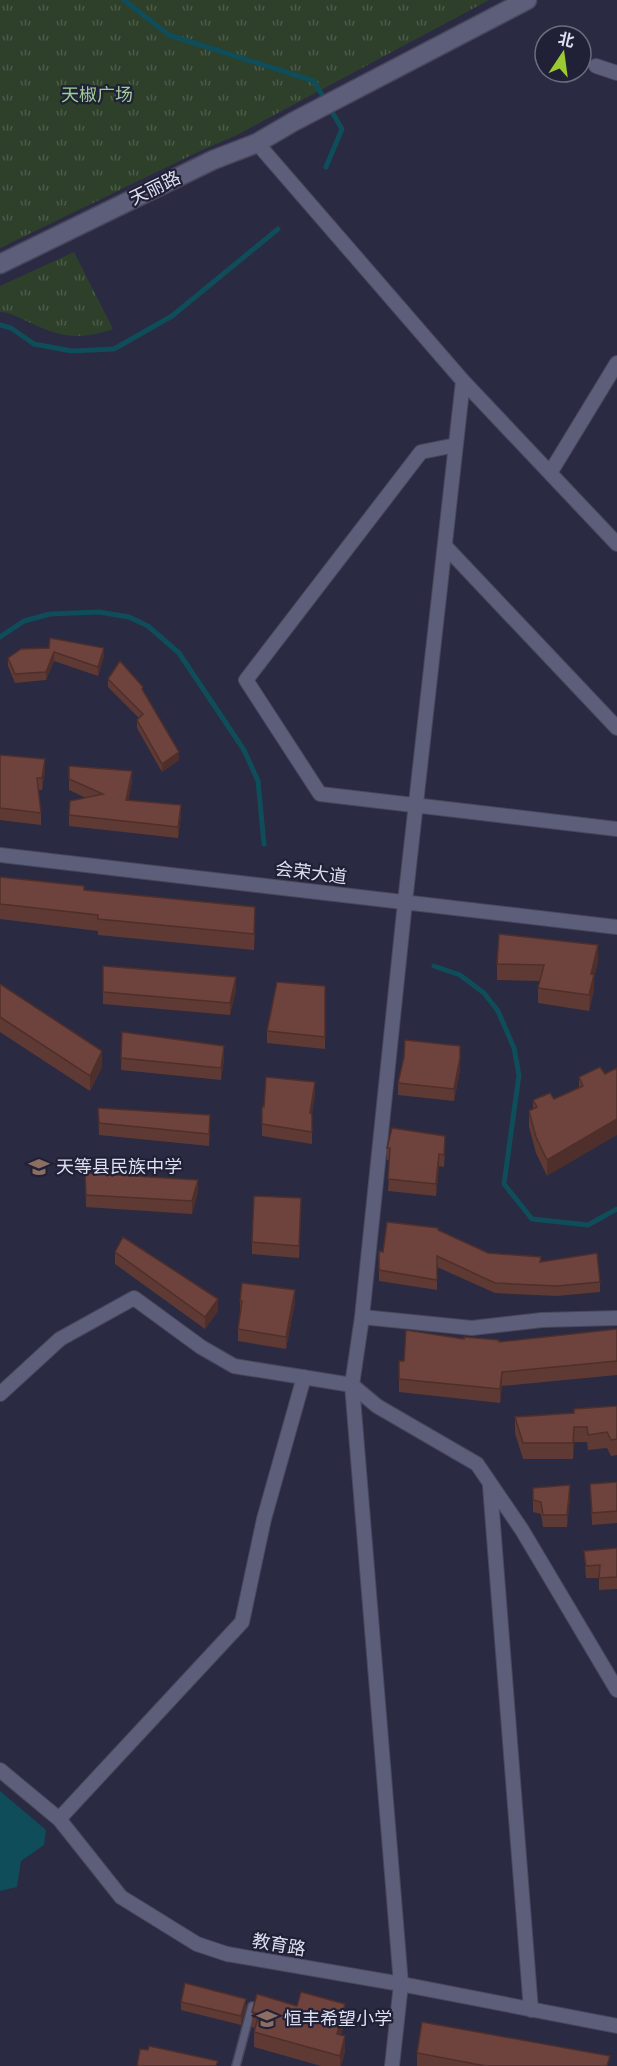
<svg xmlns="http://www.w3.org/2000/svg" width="617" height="2066" font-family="'Varela Round','Noto Sans SC',sans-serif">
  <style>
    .grass { fill: url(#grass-tufts) }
    .water { fill: #0e4d59 }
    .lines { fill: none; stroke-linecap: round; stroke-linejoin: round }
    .stream { stroke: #0e4d59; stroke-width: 5 }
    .lane-casing { stroke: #48475c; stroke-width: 10 }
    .street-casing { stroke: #48475c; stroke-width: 16 }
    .secondary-casing { stroke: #48475c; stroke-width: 21 }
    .lane { stroke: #5d5e79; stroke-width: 7 }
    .street { stroke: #5d5e79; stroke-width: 14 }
    .secondary { stroke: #5d5e79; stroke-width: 18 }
    .wall { fill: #5f3a34 }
    .shaded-wall { fill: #4e2f2b }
    .building { fill: #6f433d; stroke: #4e2f2b; stroke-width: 1.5 }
    .labels { text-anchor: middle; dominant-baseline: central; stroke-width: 4.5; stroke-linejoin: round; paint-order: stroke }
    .park-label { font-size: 18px; fill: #9fcd93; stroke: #202037 }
    .street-label { font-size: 18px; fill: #dedfef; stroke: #202037 }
    .poi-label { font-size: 18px; fill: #dedfef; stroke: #202037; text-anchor: start }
  </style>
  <defs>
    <pattern id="grass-tufts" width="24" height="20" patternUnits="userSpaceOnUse" patternTransform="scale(1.5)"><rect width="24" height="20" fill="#2f402a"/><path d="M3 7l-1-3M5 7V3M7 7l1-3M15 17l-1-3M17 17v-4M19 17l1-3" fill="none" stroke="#4d5b49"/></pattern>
  </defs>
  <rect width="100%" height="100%" fill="#2a2a42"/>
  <path class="grass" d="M0,0H489L235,136L202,150L0,248Z
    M74,252L113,329C81,340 62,338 31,323C21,319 11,312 0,312V286Z"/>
  <path class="water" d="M0,1791L46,1830L44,1845L21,1861L17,1887L0,1891Z"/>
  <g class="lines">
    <path class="stream" d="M124,0L169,35L314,81L342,129L326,167
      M0,325L11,328L34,344L72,351L114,349L172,316L278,229
      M0,637L24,621L50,614L99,612L129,617L148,626L179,653L244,750L258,781L264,844
      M434,966L460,975L484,993L498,1011L514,1048L519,1075L504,1184L532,1219L588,1225L617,1209"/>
    <g class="lane-casing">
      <path id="lane" d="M236,2066L252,2006"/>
    </g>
    <g class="street-casing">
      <path id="street" d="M596,66L617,73
        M257,143L463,381L617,544
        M456,445L421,452L246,680L320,794L617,829
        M550,473L617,363
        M445,546L617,728
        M0,855L617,927
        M362,1317L472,1328L542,1320L617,1318
        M0,1394L60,1339L134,1298L201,1347L234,1366L352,1385L377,1406L477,1464L522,1530L617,1690
        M490,1486L531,2010
        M0,1770L59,1819L121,1897L197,1944L227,1954L401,1984L617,2026
        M59,1819L242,1622L264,1519L304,1377
        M392,2066L401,1984L352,1385L362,1317L405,902L463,381"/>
    </g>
    <g class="secondary-casing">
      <path id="secondary" d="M0,264L213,160L257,143L293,122L527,0"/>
    </g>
    <use href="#lane" class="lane"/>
    <use href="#street" class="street"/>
    <use href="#secondary" class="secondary"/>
  </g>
  <path class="wall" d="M21,649L104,656L98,676L54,661L46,680L15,683L8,666V658Z
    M108,679L143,692L179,760L162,772L137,728V720L139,718L108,687Z
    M0,755L45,771L42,790H38L41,813V825L0,820Z
    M69,766L132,782L128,800L181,816L178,838L69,826V815L86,798L69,790Z
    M0,877L84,890L255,923L254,950L98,935V931L0,919Z
    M598,961L594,978V990L589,1011L538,1003V988L540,981L497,980V964Z
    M103,966L236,990L230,1015L103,1004Z
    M0,984L102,1067L90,1091L0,1032Z
    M325,986V1049L267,1043V1031Z
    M122,1032L224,1058L221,1080L121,1070Z
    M600,1067L547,1176L536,1153L529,1127V1111L533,1109V1100L554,1099L579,1088V1077Z
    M460,1070L454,1101L398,1095V1083Z
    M315,1094L312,1113V1144L262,1136V1107Z
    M98,1108L210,1127L209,1146L99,1135Z
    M387,1148H445L444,1167L439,1166L436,1196L388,1191L390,1160H387Z
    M85,1173L198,1192L192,1214L86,1207Z
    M301,1210L299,1258L252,1254V1242Z
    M438,1230L488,1253L541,1262L600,1282V1292L557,1296L495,1293L437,1267V1290L379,1281V1270L383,1252Z
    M115,1252L218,1311L205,1329L115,1264Z
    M240,1301L295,1302L286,1349L238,1341V1329L240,1313Z
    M617,1329V1375L502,1386L500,1403L399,1392V1361H404L464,1339L499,1342Z
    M617,1406V1455L611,1456L607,1448L588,1450L587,1442H574L573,1459H523L515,1433V1417L574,1413Z
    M617,1482V1523L592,1525L590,1484Z
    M533,1488L570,1497L567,1527H543L541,1514L533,1512Z
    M617,1548V1589L599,1590V1578H586L584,1551Z
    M181,2002L246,2007L241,2025L181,2010Z
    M252,2012L345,2020L341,2035L345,2052L341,2066H321L254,2047V2032L255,2028L252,2027Z
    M417,2053L610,2066H417Z"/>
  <path class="shaded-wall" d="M104,648V656L98,676V667Z
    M54,652V661L46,680V672Z
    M179,752V760L162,772V764Z
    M45,759V771L42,790V778Z
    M132,771V782L126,811V800Z
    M181,805V816L178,838V827Z
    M598,945V961L594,978V990L589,1011L591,974Z
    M236,977V990L230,1015V1003Z
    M224,1046V1058L221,1080V1068Z
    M102,1051V1067L90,1091V1076Z
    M460,1058V1070L454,1101V1089Z
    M315,1082V1094L310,1125V1113Z
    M617,1119V1135L547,1176V1160Z
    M439,1154V1166L436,1196V1184Z
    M198,1180V1192L192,1214V1201Z
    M295,1290V1302L286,1349V1337Z
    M218,1299V1311L205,1329V1317Z
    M502,1372V1386L500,1403V1389Z
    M574,1427V1442L573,1459V1443Z
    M570,1485V1497L567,1527V1515Z
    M246,1999V2007L241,2025V2016Z
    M345,2004V2020L337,2049V2034Z
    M345,2036V2052L341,2066H340V2056Z"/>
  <path class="building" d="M50,638L104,648L98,667L54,652L46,672L15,674L8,658L21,649L49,648Z
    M120,661L143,687L142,689L179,752L162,764L137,720L143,714L108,679Z
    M0,755L45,759L42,778H37L41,813L0,808Z
    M69,766L132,771L126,800L181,805L178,827L69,815L70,801L103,794L69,779Z
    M0,877L84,886V890L255,907L254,934L98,919V915L0,904Z
    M499,934L598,945L591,974L594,975L589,995L538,988L544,965L497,964Z
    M103,966L236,977L230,1003L103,992Z
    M277,982L325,986V1037L267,1031Z
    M0,984L102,1051L90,1076L0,1017Z
    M122,1032L224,1046L221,1068L121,1058Z
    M405,1040L460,1046V1058L454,1089L398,1083L404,1057Z
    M600,1067L605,1074L617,1068V1119L547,1160L536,1137L529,1111L537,1107L533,1100L550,1093L554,1099L583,1086L579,1077Z
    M266,1077L315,1082L310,1113L312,1114V1132L262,1124V1107H264Z
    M98,1108L210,1115L209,1134L99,1123Z
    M392,1128L445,1136L444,1155L439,1154L436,1184L388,1179L390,1148H387Z
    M85,1173L198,1180L192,1201L86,1195Z
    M254,1196L301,1198L299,1246L252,1242Z
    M387,1222L438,1228V1230L488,1253L541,1257L540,1262L597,1253L600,1282L557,1286L495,1283L437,1256V1280L379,1270V1251L383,1252Z
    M123,1237L218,1299L205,1317L115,1252Z
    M242,1283L295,1290L286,1337L238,1329L242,1301H240Z
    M617,1329V1361L502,1372L500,1389L399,1379V1361H404L406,1330L464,1339V1337L499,1340V1342Z
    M617,1406V1439L611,1440L607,1432L588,1435L587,1427H574L573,1443H523L515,1417L574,1413V1409Z
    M617,1482V1511L592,1513L590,1484Z
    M570,1485L567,1515H543L541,1502L533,1500V1488Z
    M617,1548V1577L599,1578L600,1565L586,1566L584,1551Z
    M185,1983L246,1999L241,2016L181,2002Z
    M301,1992L345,2004L337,2034L345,2036L340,2056L254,2032L259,2014L252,2012L257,1994L297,2006Z
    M422,2022L610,2056L607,2066H486L417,2053Z
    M149,2046L218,2061L216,2066H137L140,2049L148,2050Z"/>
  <defs>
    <g id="school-bare" transform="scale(1.62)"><path d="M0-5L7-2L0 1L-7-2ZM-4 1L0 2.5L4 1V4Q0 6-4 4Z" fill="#8d6e63" stroke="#202037" stroke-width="2.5" paint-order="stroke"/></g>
  </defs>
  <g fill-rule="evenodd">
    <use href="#school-bare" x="39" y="1167"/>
    <use href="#school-bare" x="267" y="2019"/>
  </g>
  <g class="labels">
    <g class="park-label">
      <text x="97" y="95">天椒广场</text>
    </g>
    <g class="street-label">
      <text transform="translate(155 188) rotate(-26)">天丽路</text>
      <text transform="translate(311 873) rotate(7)">会荣大道</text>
      <text transform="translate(279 1945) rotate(10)">教育路</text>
    </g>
    <g class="poi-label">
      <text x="56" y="1167">天等县民族中学</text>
      <text x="284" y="2019">恒丰希望小学</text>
    </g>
  </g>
  <g transform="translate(563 54) rotate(13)"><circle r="28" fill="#202037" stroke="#6c6c81" stroke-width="1.5"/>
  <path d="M0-4.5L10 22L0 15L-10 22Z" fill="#9cca31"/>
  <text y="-9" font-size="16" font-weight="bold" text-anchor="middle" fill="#dedfef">北</text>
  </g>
</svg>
